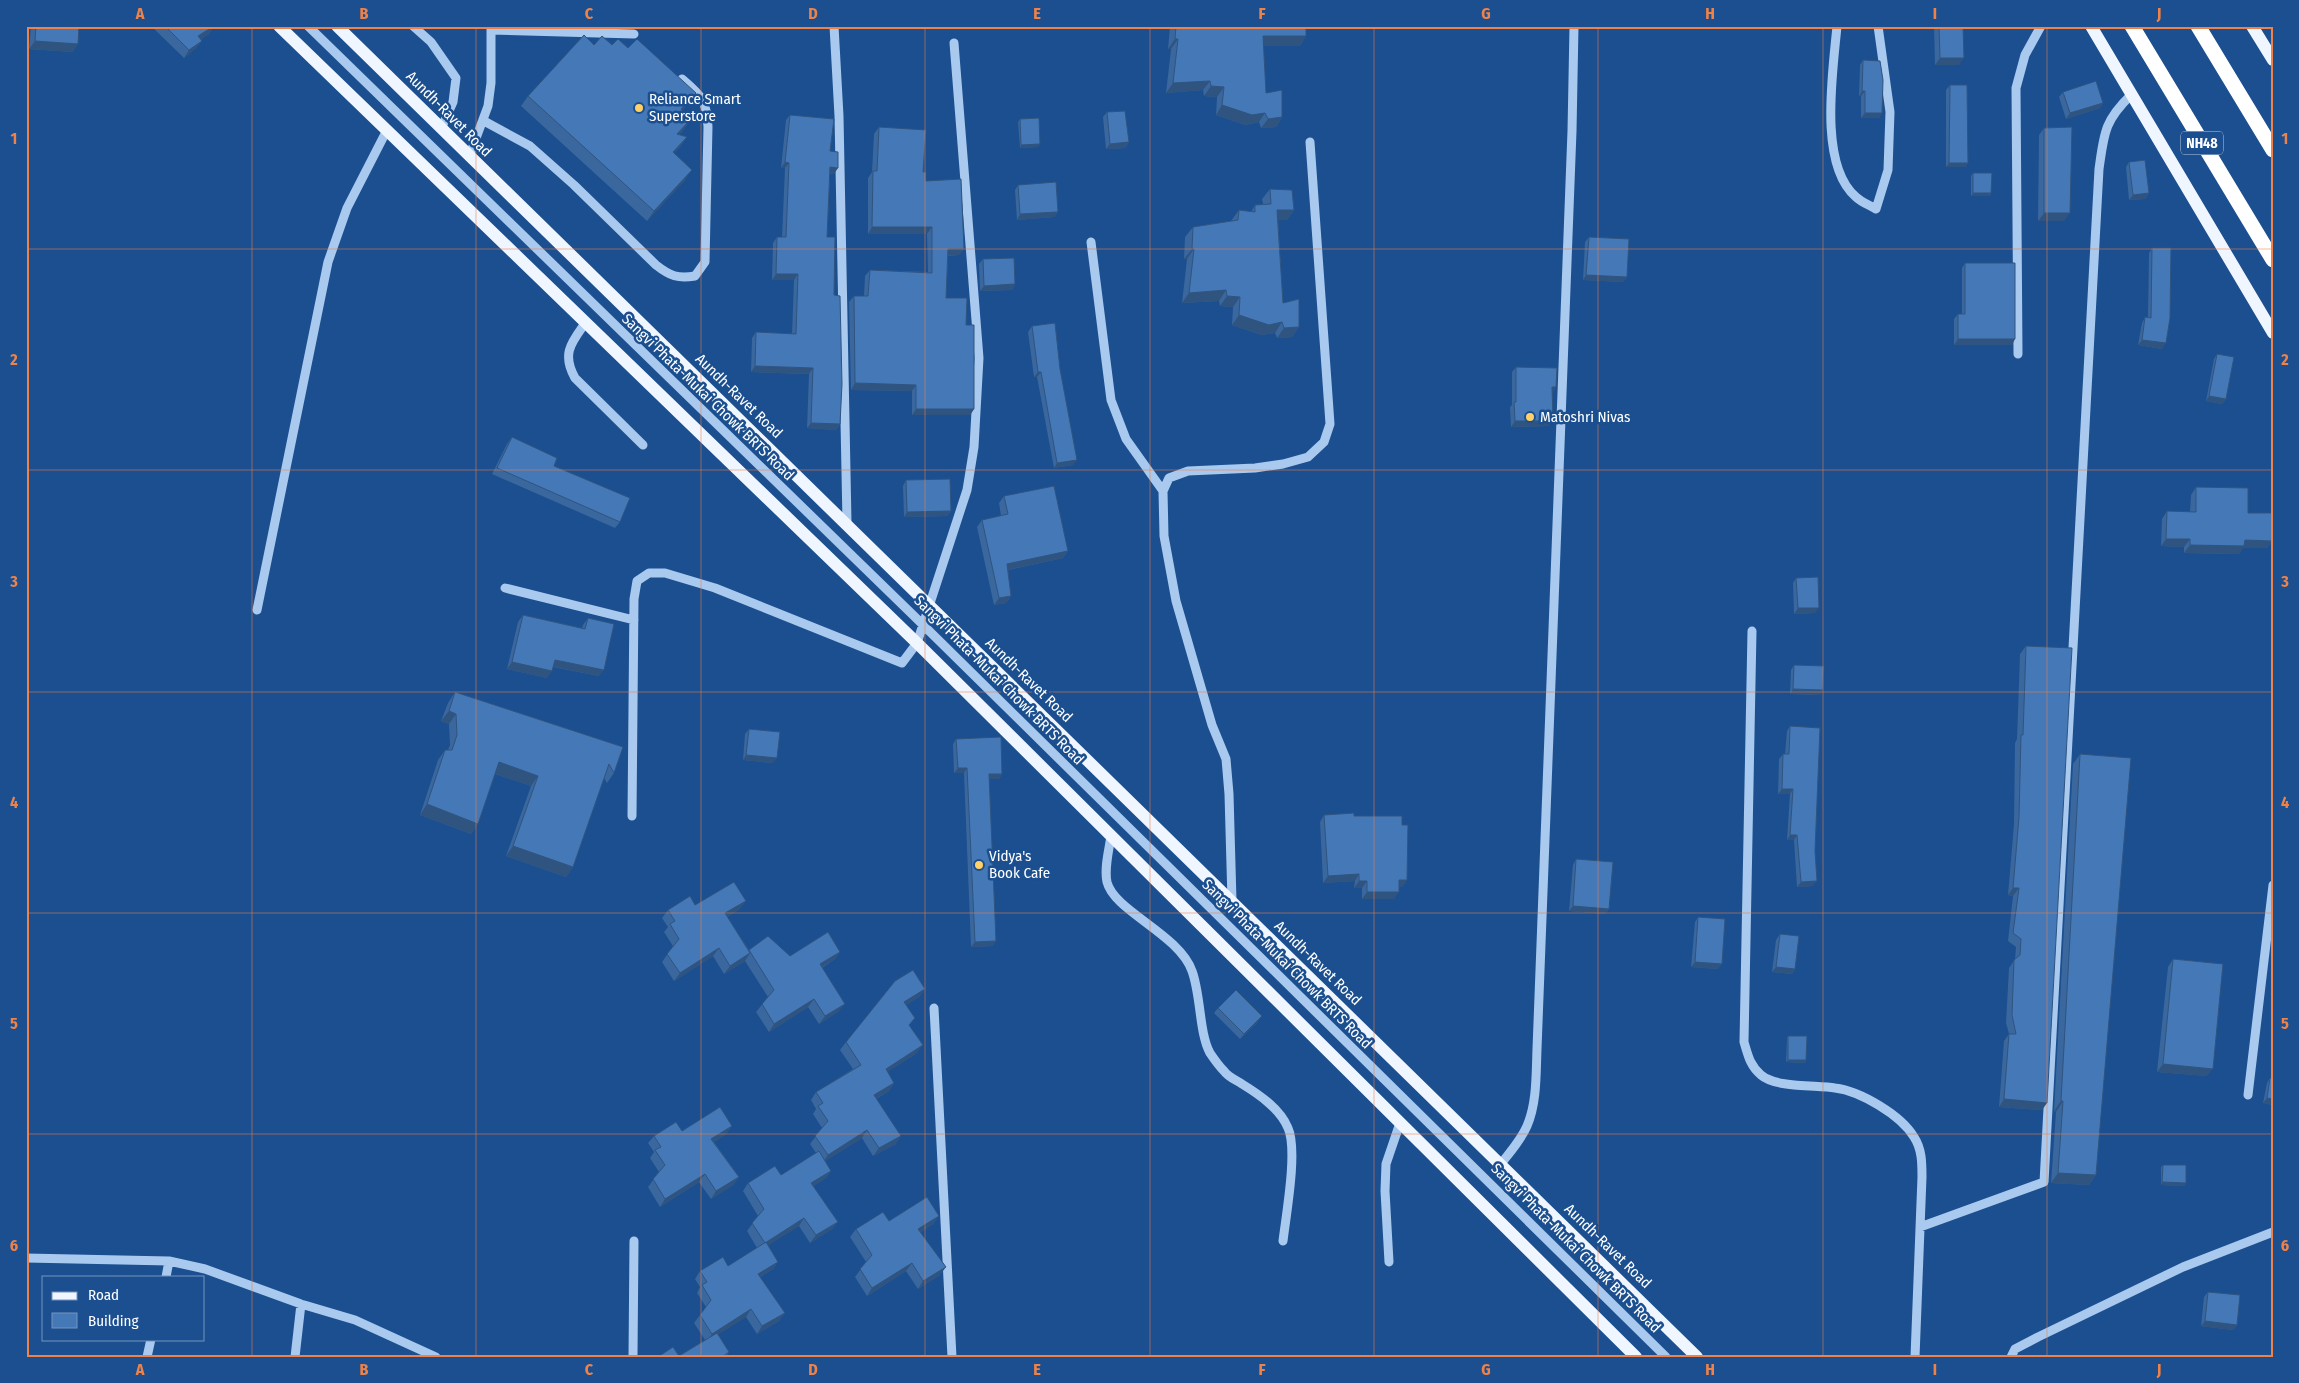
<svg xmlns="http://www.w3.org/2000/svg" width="2299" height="1383" font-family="'Fira Sans Condensed',sans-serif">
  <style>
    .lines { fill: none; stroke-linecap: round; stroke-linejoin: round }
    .minor { stroke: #a9c9ee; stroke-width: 9 }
    .major { stroke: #f0f6ff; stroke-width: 12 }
    .highway { stroke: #fff; stroke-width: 15 }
    .wall { fill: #3a679d }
    .shaded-wall { fill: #305480 }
    .building { fill: #4478b7; stroke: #305480 }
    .grid { fill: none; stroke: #ee8249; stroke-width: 1; stroke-opacity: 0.55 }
    .poi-dot { fill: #ffd166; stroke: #1b4f8f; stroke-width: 2 }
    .labels { text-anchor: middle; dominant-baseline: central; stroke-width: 5; stroke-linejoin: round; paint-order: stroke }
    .shield { fill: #1b4f8f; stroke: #bbcadd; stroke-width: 1 }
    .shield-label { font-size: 14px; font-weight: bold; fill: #fff }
    .poi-label { font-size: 15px; fill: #fff; stroke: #1b4f8f; text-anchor: start }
    .street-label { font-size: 15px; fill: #fff; stroke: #1b4f8f }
    .neatline { fill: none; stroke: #ee8249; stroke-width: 2 }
    .grid-label { font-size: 16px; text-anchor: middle; font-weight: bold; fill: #ee8249 }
  </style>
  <rect width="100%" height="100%" fill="#1b4f8f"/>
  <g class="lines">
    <path class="minor" d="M308,26L914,616L1666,1357
      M413,26L431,42L456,78L453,102L441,129
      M834,26L839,116L847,523
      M1837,26C1833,71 1818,165 1856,197C1861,202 1869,205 1876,209L1888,170L1890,112L1878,26
      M491,30L634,34
      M484,121L530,146L574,185L656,265C670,276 678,279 695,276L705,262L708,127C707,101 701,95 682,79
      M469,157L488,106L491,83V26
      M1091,242L1111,400L1126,439L1163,491L1164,536L1176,601L1212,725L1226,759L1229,794L1232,901
      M586,322C572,342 561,353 575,378L643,445
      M2018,354L2016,88L2025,55L2041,26
      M1163,491L1169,478L1188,471L1255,468L1283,464L1308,457L1324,442L1330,424L1310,142
      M505,588L634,620
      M257,610L328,262L347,208L387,130
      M1752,631L1744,1042C1748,1055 1750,1066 1761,1075C1776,1088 1816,1085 1835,1088C1860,1091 1901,1115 1914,1137C1922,1149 1922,1163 1922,1177L1915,1357
      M632,816L634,599L637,581L649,573H665L715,588L902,663L917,643L967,490L974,447L979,358L954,43
      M1111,836C1109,850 1104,868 1107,882C1114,911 1179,934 1192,971C1201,995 1199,1033 1210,1053C1214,1059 1219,1066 1224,1071C1228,1077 1236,1080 1242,1084C1260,1095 1280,1109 1288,1128C1298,1150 1286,1215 1283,1241
      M934,1008L952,1357
      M2248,1095L2273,885
      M1501,1164C1510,1152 1521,1140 1527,1126C1537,1103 1536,1074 1537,1049L1572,131L1574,26
      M1920,1227L2044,1182L2099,169C2104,134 2104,121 2131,95
      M26,1258L169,1261L205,1269L301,1304L355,1320L436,1357
      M1389,1262L1385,1191L1386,1164L1400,1123
      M166,1277L169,1261
      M147,1357L151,1339
      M295,1357L301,1304
      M633,1357L634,1241
      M2011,1357L2015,1349L2038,1337L2183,1267L2273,1232"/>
    <path class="major" d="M279,26L917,643L1636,1357
      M337,26L1697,1357
      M2091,26L2273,333
      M2252,26L2273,60"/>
    <path class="highway" d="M2132,26L2273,260
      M2198,26L2273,150"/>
  </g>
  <path class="wall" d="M31,26H79L73,52L29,49Z
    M151,26H214L209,34L201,39L202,41L196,48L184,58Z
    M1170,26H1306V36L1300,46H1263L1266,93L1282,117L1276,127L1261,128L1259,122L1245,125L1216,115L1217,97L1204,96L1203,90L1166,93L1171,49H1168Z
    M1934,26H1963L1959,65H1935Z
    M594,45H612L628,48L689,103L682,110L691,119L684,129L679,135L687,137L680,147L674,153L685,180L647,221L521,106L528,96Z
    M1863,60L1882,113L1879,118H1861V96H1859L1860,65Z
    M1950,85L1968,163L1965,167H1946V90Z
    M2063,92L2103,103L2100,108L2066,119L2059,97Z
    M1107,112L1129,142L1125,148L1106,149L1103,117Z
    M790,115L830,151L834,174H830L827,237L834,295L840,424L836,430L807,428L809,374L751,372L752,338L756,332L792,334L794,280H772L773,243L777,237H782L785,168H781L786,120Z
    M1020,119L1038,147L1020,148L1018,122Z
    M879,127L923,172L926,181L964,249L959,255L948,256L946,298L966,325L974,409L970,415H912V391L851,390L849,302L854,296H864L865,276L870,270L928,272L927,234H868V178L872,172L874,134Z
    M2044,128L2064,221H2038L2039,135Z
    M2129,162L2149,193L2145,199L2129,200L2126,167Z
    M1973,173L1991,193L1990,196H1971V176Z
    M1018,185L1058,212L1054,217L1017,220L1015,190Z
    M1270,189L1294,210L1287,220H1278L1283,303L1299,327L1292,337L1277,338L1275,333L1262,335L1232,325L1233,307L1220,306L1219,301L1182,303L1187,259H1184L1185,237L1193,227L1231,221L1239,210L1251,212L1255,205L1263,204L1262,199Z
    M1589,237L1627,277L1623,282L1583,280L1585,242Z
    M2152,248L2162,349L2138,345L2142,323L2145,317L2148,318L2149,253Z
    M983,259L1015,284L1012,290L980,291L979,264Z
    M1965,263L2012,345H1954V319L1958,314H1962V268Z
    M1032,326L1060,369L1073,465L1054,468L1037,377H1034L1028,332Z
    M2217,354L2226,399L2222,404L2206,401L2214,359Z
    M1516,367L1556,387L1552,393L1549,426L1511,427L1510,407L1512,405V372Z
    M512,437L554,466L620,522L615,528L492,474L507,444Z
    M906,480L951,511L947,516L904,517L903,486Z
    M2196,487L2248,513L2272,541L2267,548H2243L2239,554L2184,553V547L2161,546L2162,519L2167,511L2190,512L2191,495Z
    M1004,496L1068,551L1063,558L1008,570L1011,596L1006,603L994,605L977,527L982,520L1001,516L999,503Z
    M1796,578L1815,613L1794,614L1793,583Z
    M523,615L582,628L583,625L588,618L599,676L553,667L547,678L507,669L518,622Z
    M2026,646L2042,1110L1999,1107L2004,1041L2009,1034L2006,1023L2009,968L2015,959L2016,947L2008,941L2013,896L2008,895L2014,824L2015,743L2017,739L2020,654Z
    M1794,665L1823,690L1820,695L1790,694L1791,670Z
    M455,692L623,747L614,773L607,783L604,778L573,867L566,877L506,856L531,786L495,774L478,824L471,834L420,815L438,760L445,750H448L450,745L449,724L441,721L448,703Z
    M1790,726L1813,886L1797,887L1794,840H1787L1790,794H1778L1779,759L1783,754H1785L1787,731Z
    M749,729L773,763L743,760L745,734Z
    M956,739L1002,774L999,779H989L993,946L971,947L964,773H954L953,744Z
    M2080,754L2096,1175L2089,1185L2051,1183L2056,1112L2054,1111L2073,764Z
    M1324,815L1354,816L1402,825L1407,880L1402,887H1399L1394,899H1362V888H1354L1355,881L1323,883L1320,822Z
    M1576,859L1609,909L1605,914L1569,911L1573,865Z
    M695,905L740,909L727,917L749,950L790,956L840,952L835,959L822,968L839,1011L819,1024L808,1007L769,1032L756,1012L768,997L745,961L724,974L713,956L674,981L662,962L673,946L664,932L668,927L662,918L668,910Z
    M1698,917L1718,969L1691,967L1695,922Z
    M1780,934L1795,969L1792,974L1772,972L1776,940Z
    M2173,959L2207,1076L2157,1072L2168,967Z
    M925,989L919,997L906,1005L910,1026L917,1053L887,1072L894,1083L889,1091L876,1099L896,1144L873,1156L862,1138L825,1161L831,1171L826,1178L813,1186L838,1222L832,1229L810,1243L799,1226L768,1245L778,1262L773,1269L760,1277L785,1313L779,1321L757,1334L746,1317L718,1334L729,1352L726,1357H658L679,1356L705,1340L694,1323L706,1307L697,1293L700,1287L695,1279L700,1271L728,1266L757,1248L747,1231L758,1216L743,1191L748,1183L781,1175L816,1153L810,1144L822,1128L813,1114L816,1109L811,1100L816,1092L853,1069L840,1050L846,1042Z
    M1218,1008L1258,1022L1240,1039L1214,1013Z
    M1788,1036L1806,1060L1805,1063L1786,1062L1787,1038Z
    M2270,1078L2273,1105L2263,1103L2267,1083Z
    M732,1126L726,1134L714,1142L739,1177L733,1185L711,1199L699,1182L660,1207L648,1187L659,1172L650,1158L654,1152L648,1143L654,1136L682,1131Z
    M2163,1165L2186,1183L2184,1186L2161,1185V1167Z
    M939,1216L933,1224L921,1232L940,1275L918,1289L906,1271L867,1296L855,1277L866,1262L850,1237L856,1229L889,1221Z
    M2208,1292L2237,1325L2233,1330L2201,1326L2204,1297Z"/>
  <path class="shaded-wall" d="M214,26L209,34L193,44L198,36Z
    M1263,36H1306L1300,46H1256Z
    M1175,39H1178L1171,49H1168Z
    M35,41L78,44L73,52L29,49Z
    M202,41L196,48L184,58L189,50Z
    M1940,58H1964L1959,65H1935Z
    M1210,81L1203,90L1166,93L1173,83Z
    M1211,86L1224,87L1217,97L1204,96Z
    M1862,91H1865L1861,96H1859Z
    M696,93L689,103L673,119L681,109Z
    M2103,103L2100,108L2066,119L2070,113Z
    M1222,105L1265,113L1259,122L1245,125L1216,115Z
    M1865,113H1882L1879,118H1861Z
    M1282,117L1276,127L1261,128L1268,119Z
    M691,119L684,129L670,144L677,134Z
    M687,137L680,147L666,162L673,152Z
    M1129,142L1125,148L1106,149L1110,144Z
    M1040,144L1038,147L1020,148L1021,145Z
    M785,162L789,163L785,168H781Z
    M1949,163H1968L1965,167H1946Z
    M830,167L838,168L834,174L826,173Z
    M692,170L685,180L647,221L654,211Z
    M1973,193H1991L1990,196H1971Z
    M2149,193L2145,199L2129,200L2133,195Z
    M1277,210H1294L1287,220L1270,221Z
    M1058,212L1054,217L1017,220L1020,214Z
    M2044,213H2070L2064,221H2038Z
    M872,227H932L927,234H868Z
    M948,249H964L959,255L943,256Z
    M1192,249H1194L1187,259H1184Z
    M776,274H798L794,280H772Z
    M1586,275L1627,277L1623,282L1583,280Z
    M1015,284L1012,290L980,291L984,286Z
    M1226,290L1219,301L1182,303L1189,293Z
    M1227,296L1240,297L1233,307L1220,306Z
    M1239,315L1282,322L1275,333L1262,335L1232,325Z
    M1299,327L1292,337L1277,338L1284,328Z
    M1958,339H2015L2012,345H1954Z
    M2142,340L2166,343L2162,349L2138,345Z
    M755,366L813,368L809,374L751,372Z
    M1038,372H1041L1037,377H1034Z
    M855,383L916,385L912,391L851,390Z
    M1552,387H1556L1552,393H1548Z
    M2209,396L2226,399L2222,404L2206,401Z
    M916,409H974L970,415H912Z
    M1515,421H1553L1549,426L1511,427Z
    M811,423L840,424L836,430L807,428Z
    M1077,460L1073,465L1054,468L1057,463Z
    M951,511L947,516L904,517L907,512Z
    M2166,539H2190L2184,547L2161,546Z
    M2245,540L2272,541L2267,548H2243L2239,554L2184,553L2190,545Z
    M1068,551L1063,558L1002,571L1007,564Z
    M1011,596L1006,603L994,605L999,598Z
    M1798,608H1819L1815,613L1794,614Z
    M555,660L604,670L599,676L550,666Z
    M512,662L552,671L547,678L507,669Z
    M1793,689L1823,690L1820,695L1790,694Z
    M449,711L456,714L449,724L441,721Z
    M746,755L777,758L773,763L743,760Z
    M499,762L538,776L531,786L492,773Z
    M958,768H967L964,773H954Z
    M989,774H1002L999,779H986Z
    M1782,789H1793L1790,794H1778Z
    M427,804L478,824L471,834L420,815Z
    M1790,835H1797L1794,840H1787Z
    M513,846L573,867L566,877L506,856Z
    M1359,874L1355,881L1323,883L1328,876Z
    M1399,880H1407L1402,887H1394Z
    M1359,881H1367L1362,888H1354Z
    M1817,881L1813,886L1797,887L1801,882Z
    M2013,888H2019L2013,896L2008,895Z
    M1367,892H1399L1394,899H1362Z
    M746,901L740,909L720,921L725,913Z
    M1573,906L1609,909L1605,914L1569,911Z
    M996,941L993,946L971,947L975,942Z
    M719,948L713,956L674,981L680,973Z
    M840,952L835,959L814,972L820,964Z
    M750,953L745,961L724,974L730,966Z
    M1695,962L1722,964L1718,969L1691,967Z
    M1776,967L1795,969L1792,974L1772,972Z
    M925,989L919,997L899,1010L904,1002Z
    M814,999L808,1007L769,1032L774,1024Z
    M845,1004L839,1011L819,1024L825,1016Z
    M1262,1016L1258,1022L1240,1039L1244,1034Z
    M923,1045L917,1053L880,1077L886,1069Z
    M1788,1060H1806L1805,1063L1786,1062Z
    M2163,1064L2213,1069L2207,1076L2157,1072Z
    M894,1083L889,1091L868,1103L874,1095Z
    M2267,1098L2273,1099V1105L2263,1103Z
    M2004,1099L2047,1103L2042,1110L1999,1107Z
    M2061,1101H2063L2056,1112L2054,1111Z
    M732,1126L726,1134L706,1147L711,1139Z
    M867,1130L862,1138L822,1163L828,1155Z
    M901,1136L896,1144L873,1156L879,1148Z
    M831,1171L826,1178L805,1191L811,1183Z
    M2058,1173L2096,1175L2089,1185L2051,1183Z
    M705,1174L699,1182L660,1207L665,1199Z
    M739,1177L733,1185L711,1199L716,1191Z
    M2162,1182L2186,1183L2184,1186L2161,1185Z
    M939,1216L933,1224L913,1237L918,1229Z
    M804,1218L799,1226L759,1251L765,1243Z
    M838,1222L832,1229L810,1243L816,1235Z
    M778,1262L773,1269L752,1282L758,1274Z
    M912,1263L906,1271L867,1296L872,1288Z
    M946,1267L940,1275L918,1289L923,1281Z
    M751,1309L746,1317L707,1342L712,1334Z
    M785,1313L779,1321L757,1334L762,1326Z
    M2205,1321L2237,1325L2233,1330L2201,1326Z"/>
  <path class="building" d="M36,26H79L78,44L35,41Z
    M165,26H214L198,36L202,41L189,50Z
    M1176,26H1306V36H1263L1266,93L1282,90V117L1268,119L1265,113L1252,115L1222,105L1224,87L1211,86L1210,81L1173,83L1178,39H1175Z
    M1939,26H1963L1964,58H1940Z
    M584,35L594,45L602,36L612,45L618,39L628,48L637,39L696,93L681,109L691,119L677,134L687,137L673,152L692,170L654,211L528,96Z
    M1863,60L1880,61L1883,80L1882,113H1865V91H1862Z
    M2096,81L2103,103L2070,113L2063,92Z
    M1950,85H1967L1968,163H1949Z
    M1125,111L1129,142L1110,144L1107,112Z
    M790,115L834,119L830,151L838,152V168L830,167L827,237H835L834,295L840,296L842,384L840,424L811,423L813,368L755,366L756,332L796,334L798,274H776L777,237H786L789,163L785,162Z
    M1039,118L1040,144L1021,145L1020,119Z
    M879,127L926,130L923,172H926V181L961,179L964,249H948L946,298H967L966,325H974V409H916V385L855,383L854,296H868L870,270L932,273V227H872L873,171H877Z
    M2072,127L2070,213H2044V128Z
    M2145,160L2149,193L2133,195L2129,162Z
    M1973,173H1992L1991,193H1973Z
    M1056,182L1058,212L1020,214L1018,185Z
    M1270,189L1292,190L1294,210H1277L1283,303L1299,299V327L1284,328L1282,322L1269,325L1239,315L1240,297L1227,296L1226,290L1189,293L1194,249H1192L1193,227L1238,220L1239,210L1255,212V205L1271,204Z
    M1589,237L1629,239L1627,277L1586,275Z
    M2152,248H2171L2170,318L2166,343L2142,340L2145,317L2151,318Z
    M1014,258L1015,284L984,286L983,259Z
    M1965,263H2015V339H1958V314H1965Z
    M1055,323L1060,369L1077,460L1057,463L1041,372H1038L1032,326Z
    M2217,354L2234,357L2226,399L2209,396Z
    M1516,367L1557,368L1556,387H1552L1553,421H1515L1514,402H1516Z
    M512,437L557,458L554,466L630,498L620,522L497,468Z
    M950,479L951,511L907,512L906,480Z
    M1054,486L1068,551L1007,564L1011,596L999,598L982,520L1008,514L1004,496Z
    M2196,487L2248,488V513H2273L2272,541L2245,540L2244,546L2190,545V539H2166L2167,511L2196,512Z
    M1818,577L1819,608H1798L1796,578Z
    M523,615L585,629L588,618L614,624L604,670L555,660L552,671L512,662Z
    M2026,646L2072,648L2047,1103L2004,1099L2009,1034H2016L2012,1015L2014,960L2020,955L2021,939L2013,933L2019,888H2013L2019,817L2021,735H2023Z
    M1794,665L1824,666L1823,690L1793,689Z
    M455,692L623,747L614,773L609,764L573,867L513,846L538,776L499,762L478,824L427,804L445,750H452L457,735L456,714L449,711Z
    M1790,726L1820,728L1815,851L1817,881L1801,882L1797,835H1790L1793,789H1782L1783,754H1789Z
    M749,729L780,732L777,758L746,755Z
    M1001,737L1002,774H989L996,941L975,942L967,768H958L956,739Z
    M2080,754L2131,758L2096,1175L2058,1173L2063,1101H2061Z
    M1354,813V816H1402V825H1408L1407,880H1399V892H1367V881H1359V874L1328,876L1324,815Z
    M1576,859L1613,862L1609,909L1573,906Z
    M734,882L746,901L725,913L750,953L730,966L719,948L680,973L667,954L679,939L670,924L675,921L668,910L690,896L695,905Z
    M1698,917L1725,919L1722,964L1695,962Z
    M828,932L840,952L820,964L845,1004L825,1016L814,999L774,1024L762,1004L774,990L749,950L768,936L790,956Z
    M1780,934L1799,936L1795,969L1776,967Z
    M2173,959L2223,964L2213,1069L2163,1064Z
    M913,970L925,989L904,1002L915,1018L909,1025L923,1045L886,1069L894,1083L874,1095L901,1136L879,1148L867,1130L828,1155L815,1136L828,1121L818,1106L823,1103L816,1092L861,1065L846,1042L895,981Z
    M1236,990L1262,1016L1244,1034L1218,1008Z
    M1788,1036H1807L1806,1060H1788Z
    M2270,1078H2273V1099L2267,1098Z
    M720,1107L732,1126L711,1139L739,1177L716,1191L705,1174L665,1199L653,1179L665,1165L655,1150L661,1147L654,1136L676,1122L682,1131Z
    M819,1151L831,1171L811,1183L838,1222L816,1235L804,1218L765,1243L752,1223L764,1209L748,1183L775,1166L781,1175Z
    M2163,1165H2186V1183L2162,1182Z
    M927,1197L939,1216L918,1229L946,1267L923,1281L912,1263L872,1288L860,1269L872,1255L856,1229L883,1212L889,1221Z
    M766,1242L778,1262L758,1274L785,1313L762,1326L751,1309L712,1334L700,1315L711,1300L702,1285L707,1282L700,1271L723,1257L728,1266Z
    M2208,1292L2240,1295L2237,1325L2205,1321Z
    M717,1333L729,1352L722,1357H658L673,1347L679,1356Z"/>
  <path class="grid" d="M252,26V1357M476,26V1357M701,26V1357M925,26V1357M1150,26V1357M1374,26V1357M1598,26V1357M1823,26V1357M2047,26V1357M26,249H2273M26,470H2273M26,692H2273M26,913H2273M26,1134H2273"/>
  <g class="poi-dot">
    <circle cx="639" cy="108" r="5"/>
    <circle cx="1530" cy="417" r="5"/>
    <circle cx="979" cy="865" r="5"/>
  </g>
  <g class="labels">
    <rect class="shield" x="2181" y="131.5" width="42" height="23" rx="4"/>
    <g class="shield-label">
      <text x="2202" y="143">NH48</text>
    </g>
    <g class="poi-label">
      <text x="649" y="99">Reliance Smart<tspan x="649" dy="17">Superstore</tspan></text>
      <text x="1540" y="417">Matoshri Nivas</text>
      <text x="989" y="856">Vidya's<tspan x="989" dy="17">Book Cafe</tspan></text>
    </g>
    <g class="street-label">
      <text transform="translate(449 114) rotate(45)">Aundh-Ravet Road</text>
      <text transform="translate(739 396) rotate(44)">Aundh-Ravet Road</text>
      <text transform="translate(708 397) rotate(44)">Sangvi Phata-Mukai Chowk BRTS Road</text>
      <text transform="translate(999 680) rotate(45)">Sangvi Phata-Mukai Chowk BRTS Road</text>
      <text transform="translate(1029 680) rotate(44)">Aundh-Ravet Road</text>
      <text transform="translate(1318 963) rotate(44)">Aundh-Ravet Road</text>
      <text transform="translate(1287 964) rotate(45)">Sangvi Phata-Mukai Chowk BRTS Road</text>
      <text transform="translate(1608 1246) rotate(44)">Aundh-Ravet Road</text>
      <text transform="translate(1576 1248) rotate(45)">Sangvi Phata-Mukai Chowk BRTS Road</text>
    </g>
  </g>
  <rect width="2299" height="1383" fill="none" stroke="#1b4f8f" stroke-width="55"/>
  <rect x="42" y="1276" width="162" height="65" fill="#1b4f8f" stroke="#7695bc"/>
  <rect x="52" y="1292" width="25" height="8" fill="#f0f6ff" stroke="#7695bc"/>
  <text x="88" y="1300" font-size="15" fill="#ffffff">Road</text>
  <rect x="52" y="1313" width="25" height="15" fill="#4478b7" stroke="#7695bc"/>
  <text x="88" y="1326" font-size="15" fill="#ffffff">Building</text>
  <rect x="28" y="28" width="2244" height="1328" class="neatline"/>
  <g class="grid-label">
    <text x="140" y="19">A</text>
    <text x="364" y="19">B</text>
    <text x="589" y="19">C</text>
    <text x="813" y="19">D</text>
    <text x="1037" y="19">E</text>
    <text x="1262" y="19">F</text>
    <text x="1486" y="19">G</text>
    <text x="1710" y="19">H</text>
    <text x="1935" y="19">I</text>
    <text x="2159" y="19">J</text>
    <text x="14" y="144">1</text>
    <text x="2285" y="144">1</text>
    <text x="14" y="365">2</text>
    <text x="2285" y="365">2</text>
    <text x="14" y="587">3</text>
    <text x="2285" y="587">3</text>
    <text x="14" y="808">4</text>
    <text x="2285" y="808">4</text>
    <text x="14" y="1029">5</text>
    <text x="2285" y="1029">5</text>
    <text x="14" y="1251">6</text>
    <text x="2285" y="1251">6</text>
    <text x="140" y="1375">A</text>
    <text x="364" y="1375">B</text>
    <text x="589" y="1375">C</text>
    <text x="813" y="1375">D</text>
    <text x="1037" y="1375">E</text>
    <text x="1262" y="1375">F</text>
    <text x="1486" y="1375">G</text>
    <text x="1710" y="1375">H</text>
    <text x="1935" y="1375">I</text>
    <text x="2159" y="1375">J</text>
  </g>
</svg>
